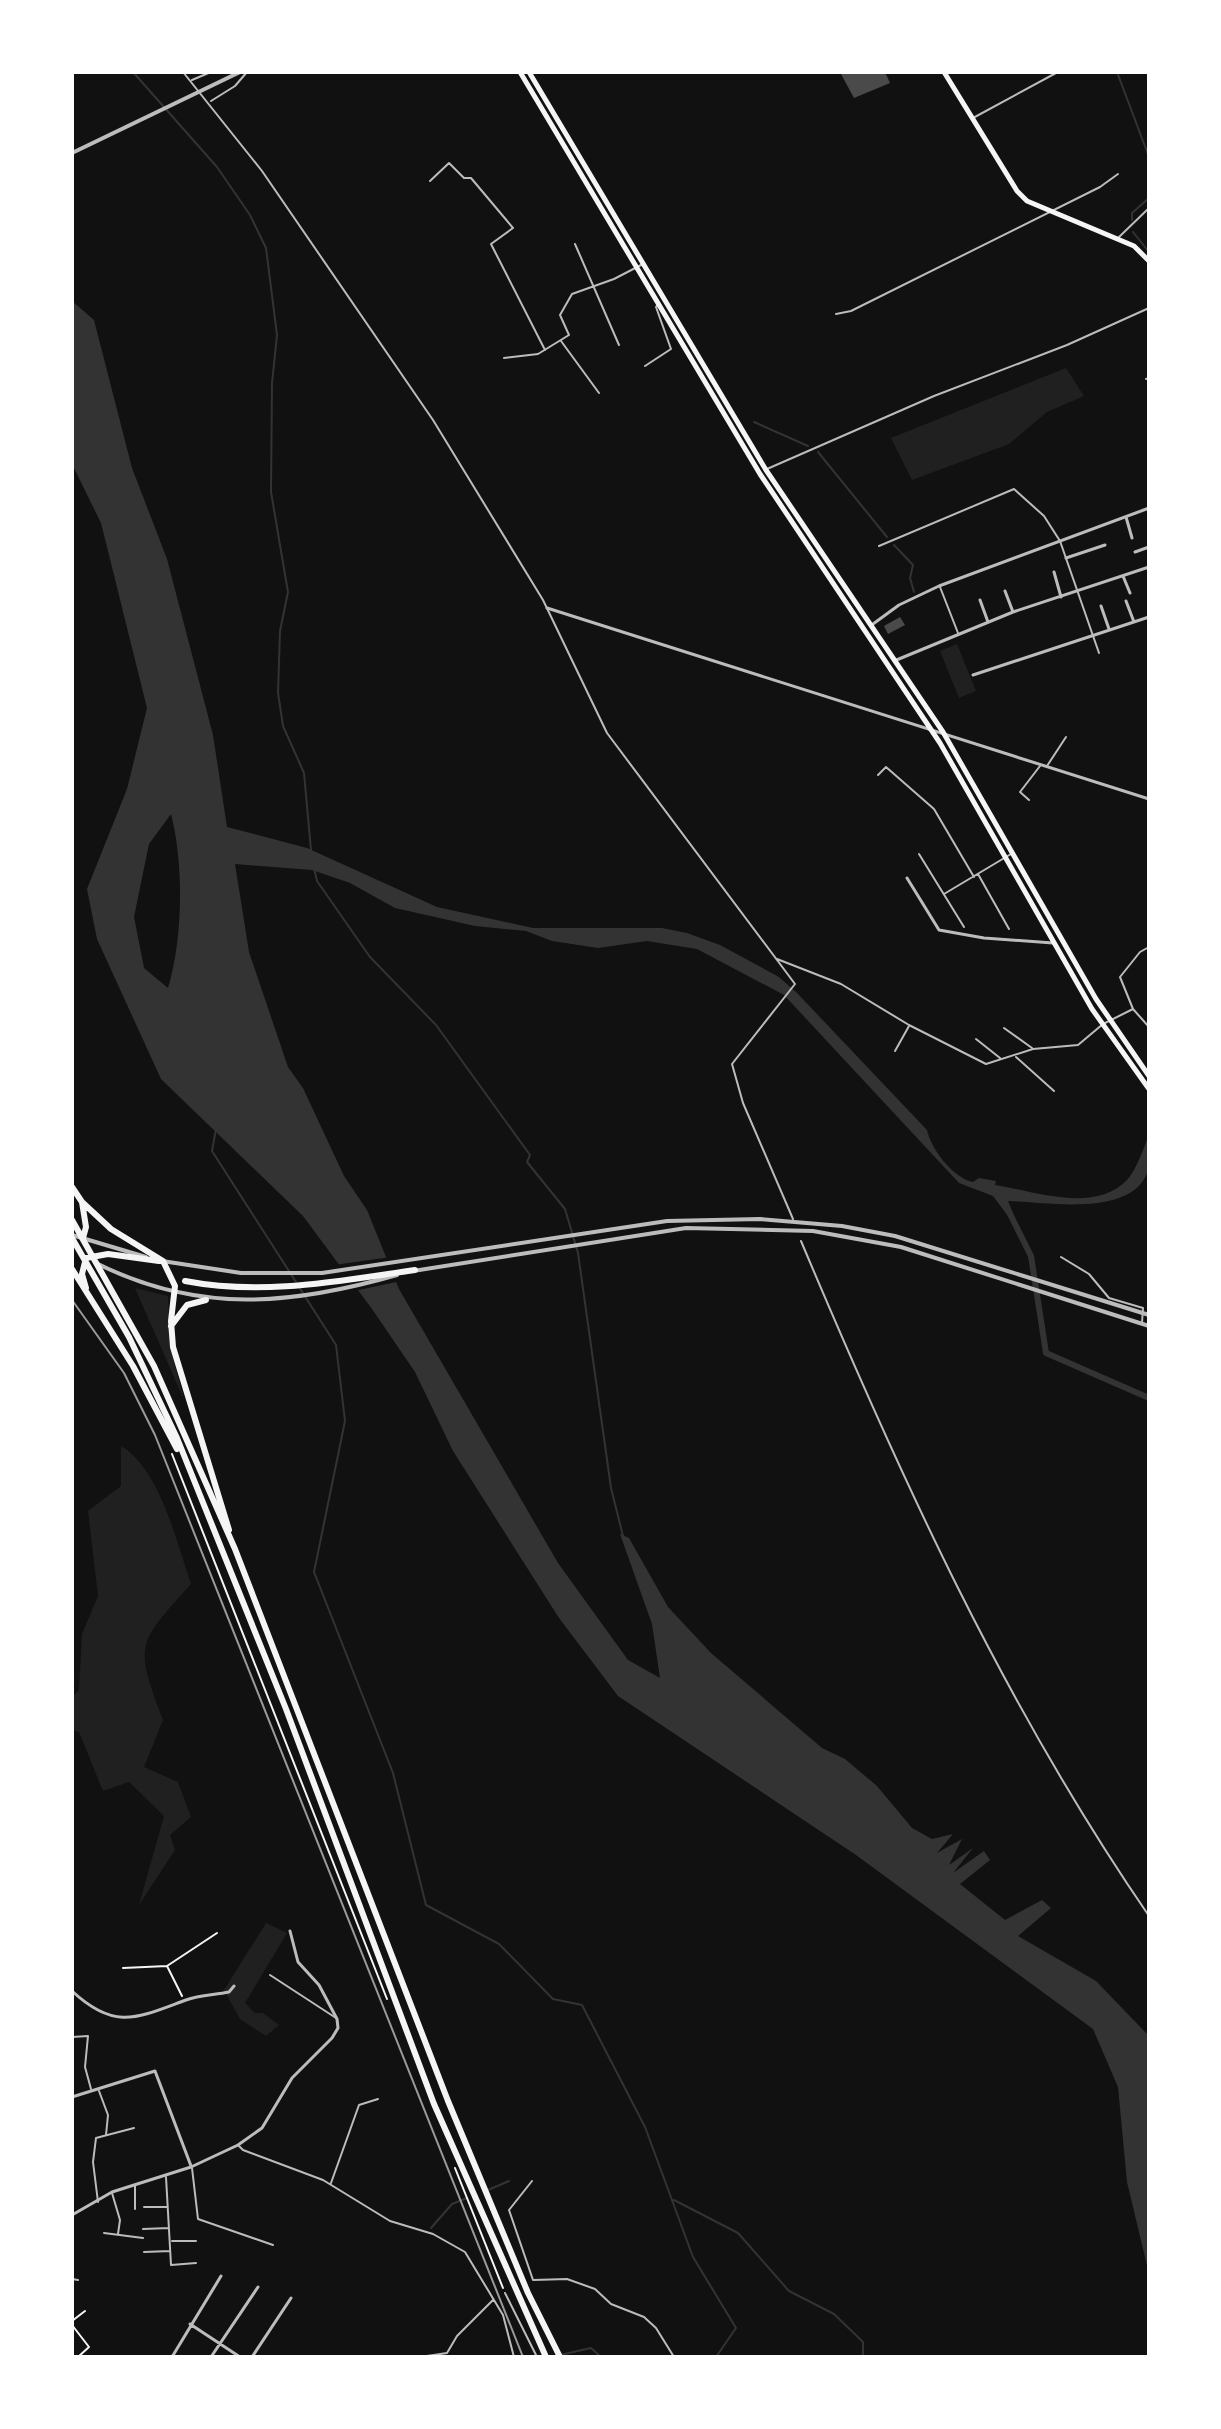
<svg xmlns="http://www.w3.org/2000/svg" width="1221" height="2429" font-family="Helvetica,sans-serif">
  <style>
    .green { fill: #202020 }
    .water { fill: #333; fill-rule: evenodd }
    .pier { fill: #111 }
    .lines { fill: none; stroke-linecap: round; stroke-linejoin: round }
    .stream { stroke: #333; stroke-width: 2 }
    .canal { stroke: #333; stroke-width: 6 }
    .building { fill: #4a4a4a }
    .path { stroke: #f5f5f5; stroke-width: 2 }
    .service { stroke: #bcbcbc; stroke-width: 2 }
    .minor { stroke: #bcbcbc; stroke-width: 3 }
    .tertiary { stroke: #bcbcbc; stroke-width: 4 }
    .secondary { stroke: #f5f5f5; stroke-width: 5 }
    .trunk { stroke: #f5f5f5; stroke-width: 6 }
    .rail { stroke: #9a9a9a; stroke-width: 2 }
  </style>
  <rect width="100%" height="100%" fill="#111"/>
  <path class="green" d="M1066,368L1084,396L1047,412L1009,444L912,480L891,438Z
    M957,644L976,691L959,698L940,651Z
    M135,1288L168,1296L170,1347L184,1400Z
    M121,1446C160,1469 177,1543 191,1584C137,1644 134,1644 163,1720L144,1767L178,1782L191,1817L170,1835L175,1850L139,1905L164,1816L129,1782L103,1791L79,1732L72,1730V1697L79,1690L82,1634L98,1596L88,1511L121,1486Z
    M266,1923L287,1933L245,2003L255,2013H263L279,2025L266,2036L240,2019L224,1990Z"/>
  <path class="water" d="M72,301L94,320L132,468L167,559L213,735L227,827L307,848L437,907L533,928H662L687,933L720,945L779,977L797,993L927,1130C931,1149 953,1178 973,1182L979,1178L996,1181L995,1185C1035,1191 1094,1214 1127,1180C1137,1169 1143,1149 1149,1135C1149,1145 1151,1158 1149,1167C1137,1219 1046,1202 1008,1201L1015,1218L1008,1216L993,1196L959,1183L784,995L697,949L647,941L598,948L552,941L526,931L475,926L395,908L350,883L312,870L235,864L249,952L288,1067L303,1088L344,1176L367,1210L399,1289L558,1563L628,1660L660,1678L652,1624L620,1534L629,1538L668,1607L711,1653L822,1748L845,1759L877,1786L912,1828L932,1839L953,1834L937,1853L962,1839L949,1865L973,1848L953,1873L984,1851L990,1860L960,1884L1005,1920L1042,1900L1051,1908L1018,1936L1096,1981L1149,2036V2274L1127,2182L1118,2087L1093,2029L856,1855L618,1696L559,1618L453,1451L415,1372L372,1309L303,1216L161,1079L97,939L87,889L127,789L147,708L101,523L72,464ZM171,814C184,864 183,939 168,988L144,968L134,917L149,844Z"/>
  <path class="pier" d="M391,1257L401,1281L354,1291L334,1265Z"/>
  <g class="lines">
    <path class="stream" d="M133,72L217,167L250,215L266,248L277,335L272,383L271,492L288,592L280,631L278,693L283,726L304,773L311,850
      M1117,72L1149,157
      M1132,220V213L1149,198
      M1133,232L1149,252
      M754,422L808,446
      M818,452L887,537
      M894,545L913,565L910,578L914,592
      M314,868L317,881L370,957L436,1025L530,1155L527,1162L565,1209L578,1253L611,1488L623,1536
      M216,1129L212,1151L296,1282
      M299,1287L336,1345L345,1421L314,1572L393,1773L426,1905L499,1944L553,1999L582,2005L645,2127L693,2257L736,2328L716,2357
      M488,2190L509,2181
      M674,2200L738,2233L789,2291L834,2314L863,2342V2357
      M431,2228L452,2204L467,2198
      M551,2357L591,2348L601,2357"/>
    <path class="canal" d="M1009,1212L1031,1256L1046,1353L1149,1398"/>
  </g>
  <path class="building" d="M845,72H885L890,83L854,98L841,74Z
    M900,617L905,625L888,634L884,626Z"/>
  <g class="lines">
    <path class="path" d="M172,1454L387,1999
      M167,1966L182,1996
      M123,1968L167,1966L217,1933
      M455,2168L503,2288
      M72,2245V2247
      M72,2321L85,2311
      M72,2325L89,2347L78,2357"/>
    <path class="service" d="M183,72L262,171L433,420L543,600L607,733L795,984L732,1064L743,1103L793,1219
      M192,80L211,72
      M211,101L235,86L247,72
      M973,118L1056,73
      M430,181L449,163L464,178H471L513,228L491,244L545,350
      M1118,238L1149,208
      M575,244L619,345
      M836,314L851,311L1100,187L1118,174
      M561,341L599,393
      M504,358L538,354L569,335L560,315L572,294L614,279L643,264
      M645,366L671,349L656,307L658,305
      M1146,379L1149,378
      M767,469L934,396L1067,345L1149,308
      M879,546L1014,489L1044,516L1060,541L1099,653
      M940,587L958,633
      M1047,766L1066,737
      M878,775L886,767L934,809L974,877
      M1029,800L1020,792L1040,766
      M919,854L964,927
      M978,874L1009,929
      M944,894L1011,854
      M1149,947L1140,952L1120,977L1133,1009L1149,1027
      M777,959L841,984L909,1025L986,1064L1033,1049L1078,1045L1103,1024L1133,1009
      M1004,1028L1032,1048
      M976,1039L1000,1058
      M895,1051L909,1026
      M1016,1057L1054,1091
      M801,1241C900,1476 1004,1705 1149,1916
      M1061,1257L1089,1274L1109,1298L1143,1308L1142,1323
      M72,1358L73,1357
      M270,1975L336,2018
      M72,2037L88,2036L85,2067L91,2089
      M99,2091L108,2115L106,2135
      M239,2146L243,2150L323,2180L390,2221L433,2234L465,2252L503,2315L514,2357
      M192,2168L198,2219L273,2245
      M166,2177L171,2265L196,2263
      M532,2181L509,2210L533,2280L567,2279L595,2289L611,2304L644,2317L656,2328L674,2357
      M331,2183L359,2105L378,2099
      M135,2186V2209
      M112,2193L120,2220L118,2234
      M98,2202L93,2162L96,2138L134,2128
      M144,2207H167
      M143,2229L169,2228
      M104,2233L143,2238
      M172,2241H196
      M144,2252L170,2251
      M72,2279L78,2280
      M505,2293L537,2357
      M420,2357L447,2353L457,2336L493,2300"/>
    <path class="minor" d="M1126,517L1132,538
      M1135,552L1149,547
      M1066,558L1105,545
      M1054,572L1061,597
      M1123,576L1130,593
      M1005,591L1013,612
      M980,600L988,622
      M1126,601L1134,622
      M1101,606L1109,629
      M547,608L1149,799
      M873,624L899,605L939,586L1149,508
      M894,661L1013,612L1149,567
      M973,675L1149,617
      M907,878L939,930L984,938L1053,943
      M72,1991C115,2031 137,2018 186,2000C199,1995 214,1995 229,1992L234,1986
      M72,2097L155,2071L191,2166
      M72,2215L112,2192L191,2167L238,2145L262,2128L292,2078L332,2038L338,2028L337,2019L319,1985L298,1962L290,1931
      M190,2324L240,2357
      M172,2357L221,2276
      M211,2357L258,2287
      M252,2357L291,2298"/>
    <path class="tertiary" d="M72,153L240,72
      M72,1235L146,1257
      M162,1261L241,1273H322L667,1221L760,1219L842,1226L895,1236L1149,1315
      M98,1264C199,1314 292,1305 397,1275
      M413,1271L686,1228L813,1231L901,1247L1149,1326"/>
    <path class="secondary" d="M520,72L760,474L940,743L1092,1009L1149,1089
      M529,72L766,470L943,732L1096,999L1149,1076
      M944,72L1017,191L1027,201L1134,246L1149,261"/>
    <path class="trunk" d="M72,1187L82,1202L111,1229L163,1261L175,1286L171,1321L173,1347L229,1530
      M82,1202L86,1227L83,1238
      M72,1220L154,1366L235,1549L448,2101L528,2293L560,2357
      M72,1238L129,1337L177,1438L286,1709L434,2104L546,2357
      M72,1269L133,1366L177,1449
      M185,1281C263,1296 338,1281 415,1270
      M86,1288L82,1274L86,1258L108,1254L159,1261
      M171,1326L187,1305L206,1300"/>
    <path class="rail" d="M72,1300L124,1373L155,1435L523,2357"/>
  </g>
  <rect width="1221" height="2429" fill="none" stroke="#ffffff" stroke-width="148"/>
</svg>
